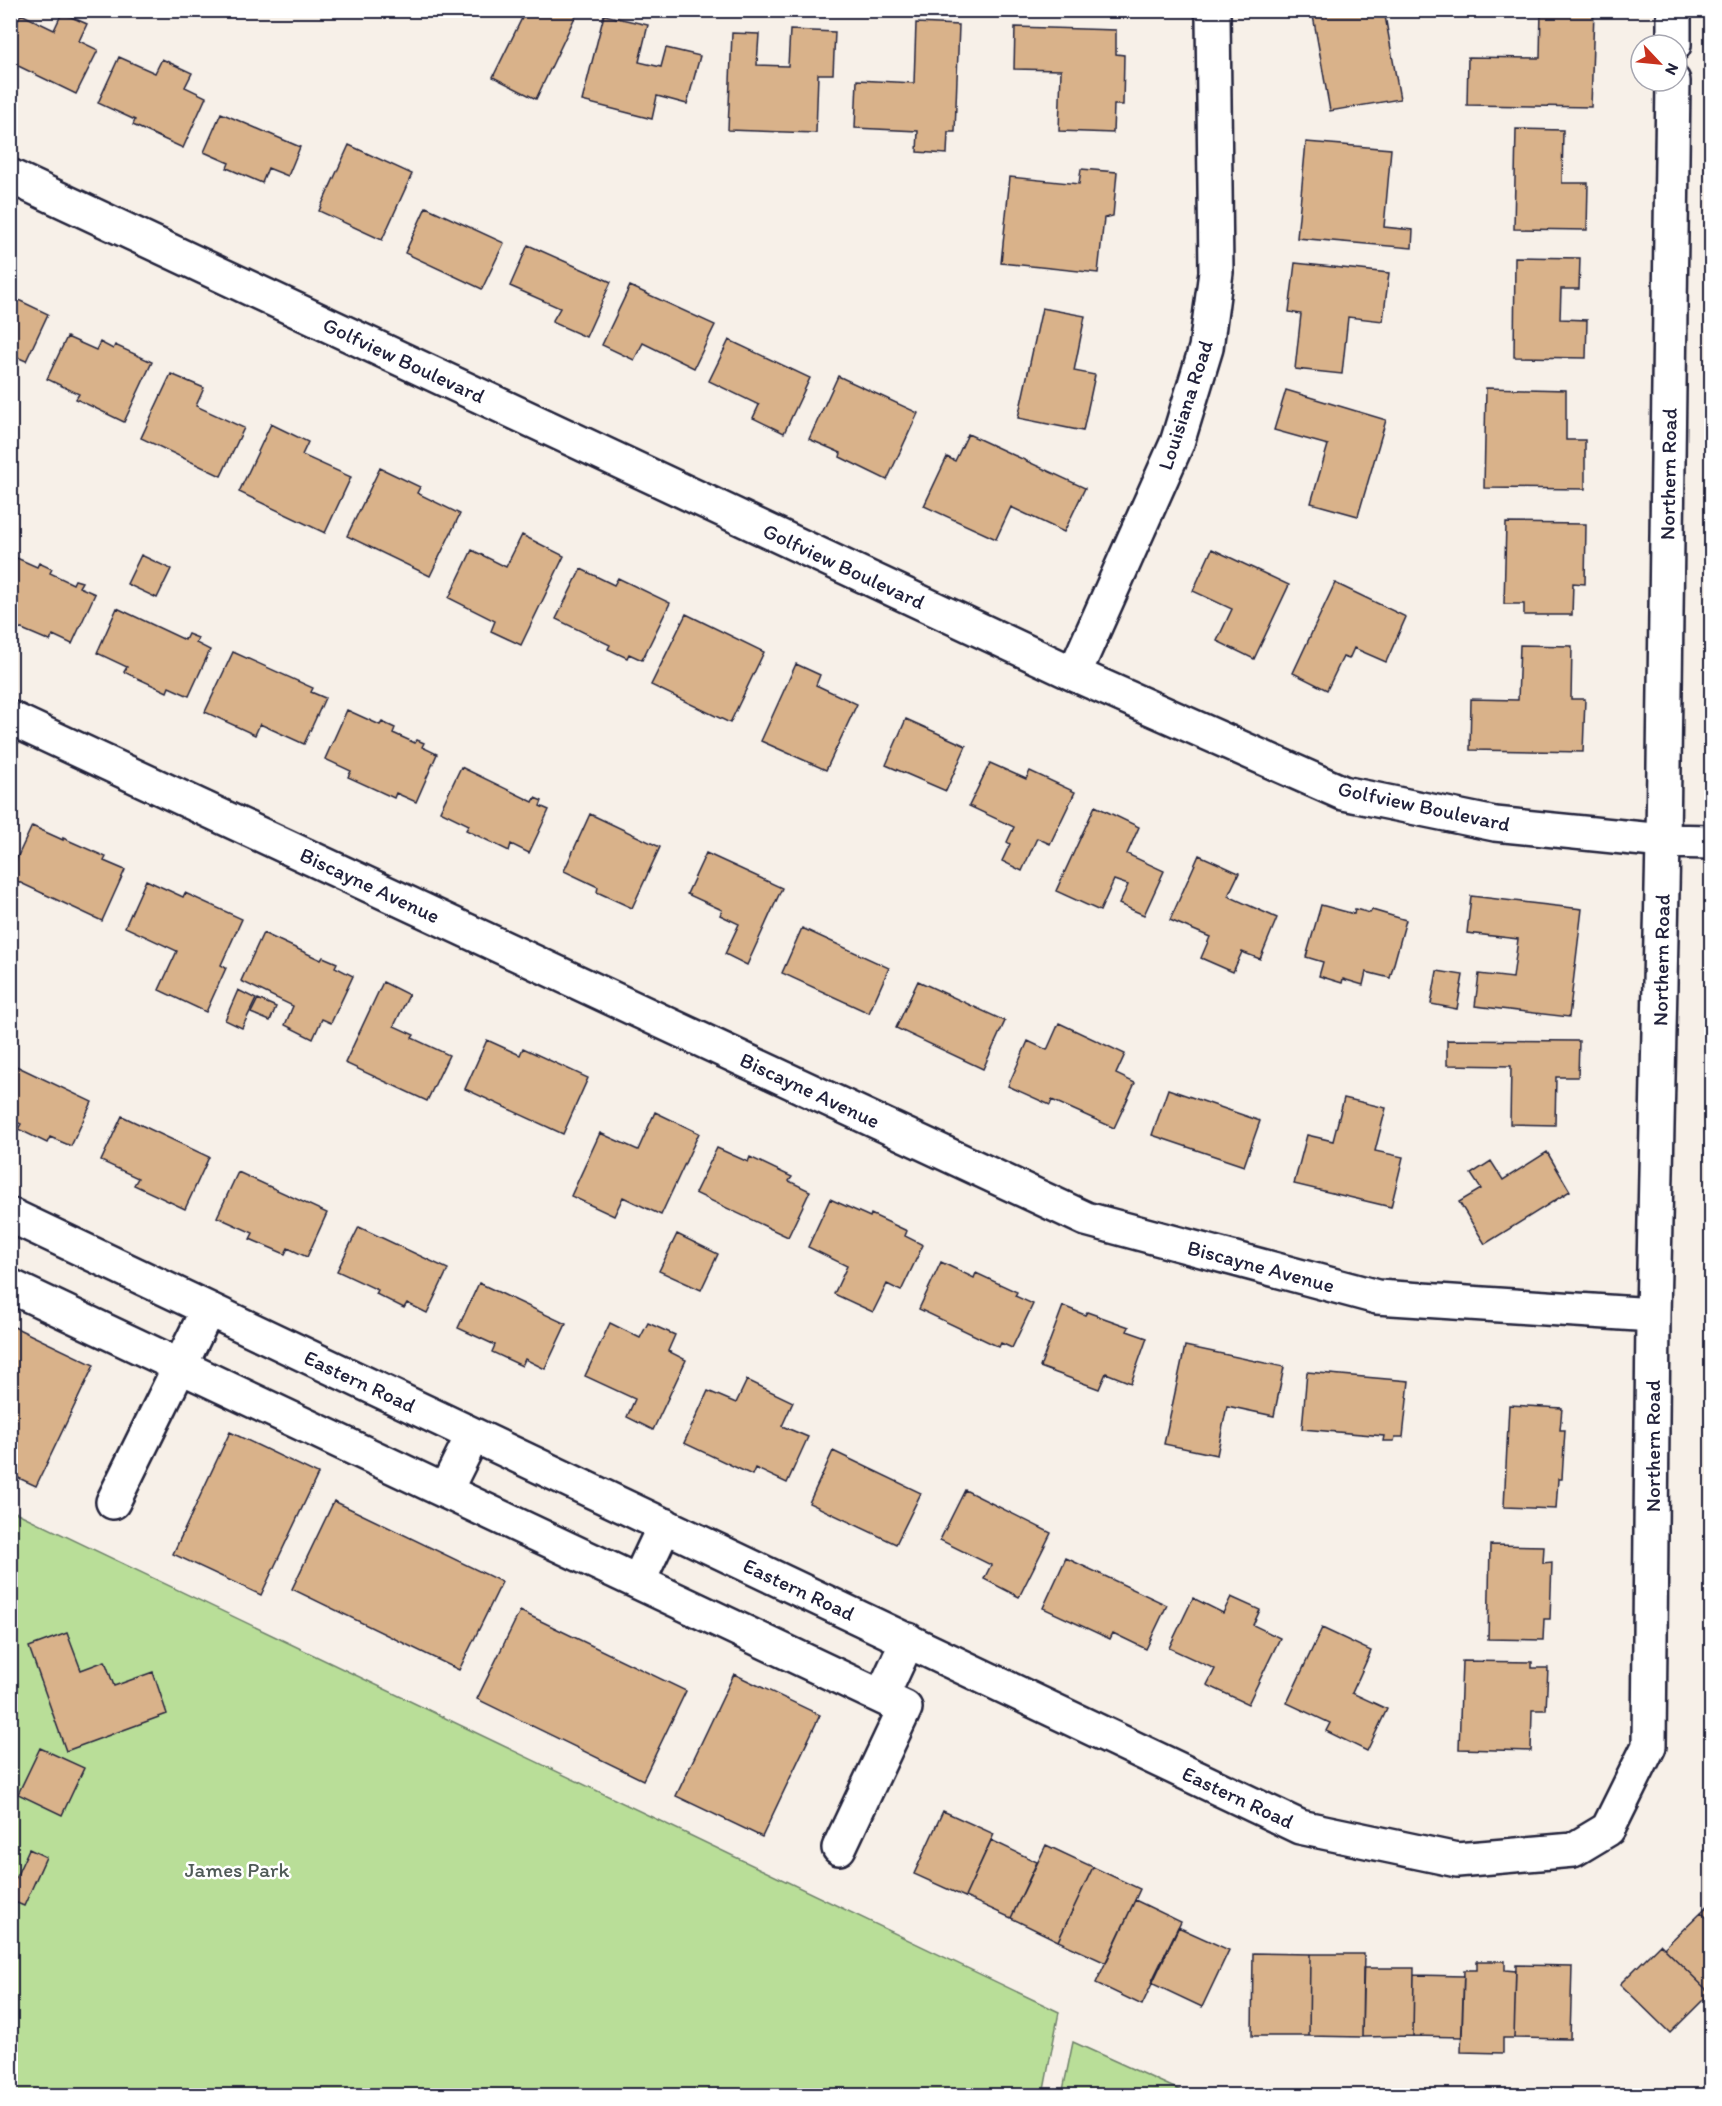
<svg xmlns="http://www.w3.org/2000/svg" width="1722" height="2106" font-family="Itim,sans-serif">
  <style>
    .green { fill: #b9de98; stroke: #6e806a; stroke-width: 1.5 }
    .building { fill: #d9b28a; stroke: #22223b; stroke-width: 1.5 }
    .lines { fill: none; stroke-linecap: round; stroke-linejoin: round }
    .minor-casing { stroke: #22223b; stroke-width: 38 }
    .minor { stroke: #fff; stroke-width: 33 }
    .labels { text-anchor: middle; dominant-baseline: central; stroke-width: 5; stroke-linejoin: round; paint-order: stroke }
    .street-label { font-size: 21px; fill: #22223b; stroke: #fff }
    .park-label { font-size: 21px; fill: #4f5a57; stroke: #fff }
  </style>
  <rect width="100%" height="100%" fill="#f7f0e8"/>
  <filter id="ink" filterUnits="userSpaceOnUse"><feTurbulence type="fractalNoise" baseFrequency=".0167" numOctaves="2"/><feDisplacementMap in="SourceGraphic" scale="12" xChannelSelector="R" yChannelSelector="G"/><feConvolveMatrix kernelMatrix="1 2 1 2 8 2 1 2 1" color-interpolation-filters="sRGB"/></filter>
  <g filter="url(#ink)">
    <path class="green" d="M11,1510L1059,2012L1043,2095H11Z
      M1073,2042L1190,2095H1062Z"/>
    <path class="building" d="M526,10H568L576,15L536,99L493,77Z
      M1312,10H1384L1400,99L1330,111Z
      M1541,10H1594L1591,107L1467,105L1468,57L1540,58Z
      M62,13L87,24L79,41L98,50L76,94L10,62V35L21,14L54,30Z
      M604,15L648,25L639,62L661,67L666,48L700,56L687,104L657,96L652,119L582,101Z
      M916,23L959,25L955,132H948L947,154L917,152L918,131L855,128L857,80L914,83Z
      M1015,27L1116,30V54L1124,55L1123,105H1114L1113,133L1059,131L1061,70L1014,69Z
      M790,30L835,32L833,74H818L816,133L728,130L732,33L759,34L757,65L788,66Z
      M119,57L155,73L162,59L192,73L185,87L206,97L183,148L133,125L135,120L98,103Z
      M221,113L300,147L288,176L268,168L262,183L227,168L229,163L204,152Z
      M1516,129L1563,130L1562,183H1588L1587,230L1514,229Z
      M1306,142L1391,149L1384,227L1413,230L1412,248L1297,238Z
      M349,145L412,174L382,240L319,211Z
      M1081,169L1117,172L1113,216L1104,218L1098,273L1001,263L1010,177L1079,184Z
      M426,207L504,243L482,289L405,253Z
      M528,245L611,282L586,337L552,322L560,308L510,286Z
      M1515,257L1580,258L1579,289H1561L1560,319L1587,320L1586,358L1514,357Z
      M1295,263L1389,273L1383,321L1348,317L1342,374L1295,369L1301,314L1289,312Z
      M630,286L715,325L694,368L643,343L634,360L602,345Z
      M10,296L48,314L26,361L10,354Z
      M1042,308L1085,316L1074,371L1095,375L1083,431L1018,418Z
      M67,337L96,350L100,342L113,349L115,345L152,362L124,422L76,399L79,394L47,379Z
      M729,340L810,378L784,433L753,418L759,405L709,381Z
      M171,374L204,388L196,406L244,428L221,476L141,438Z
      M838,376L918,413L887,480L840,457L841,453L809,439Z
      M1486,388L1566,390V440H1585V489L1484,488Z
      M1286,390L1386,420L1358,516L1311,503L1328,445L1274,430Z
      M271,424L308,442L302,455L351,477L325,533L239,492Z
      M968,434L1085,488L1064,532L1011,507L996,539L924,506L947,457L955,461Z
      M380,468L420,487L417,493L460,514L430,576L347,536Z
      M1506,523L1586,524L1585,584L1573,583L1572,615H1524V604H1504Z
      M522,535L564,556L521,645L491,631L495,621L449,598L472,550L506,567Z
      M1212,549L1289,585L1254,659L1217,641L1232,609L1193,591Z
      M10,555L37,567L39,563L52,569L50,573L73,584L75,580L82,582L79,587L95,594L72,644L53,635L50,641L10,624Z
      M141,555L171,569L157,598L127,584Z
      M581,569L614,585L618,578L670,603L642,660L629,654L627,658L608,649L610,645L556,619Z
      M1335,583L1406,617L1386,662L1354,648L1349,659L1343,657L1327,690L1293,673Z
      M117,608L185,640L188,634L198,638L196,643L210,650L189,696L169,687L167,692L124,672L127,667L97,653Z
      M686,614L764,652L730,723L651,685Z
      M1520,645L1572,646L1571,699H1585L1583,752L1470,750L1471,699L1518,700Z
      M233,652L313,688L311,692L325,698L304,744L260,724L255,735L205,712Z
      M796,664L820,675L816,685L857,704L826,770L761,741Z
      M347,710L380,725L382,722L395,728L393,733L415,743L417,740L424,743L422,747L437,754L416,802L396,793L394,798L348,777L351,771L325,759Z
      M906,719L966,746L946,791L886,765Z
      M990,763L1026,779L1030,771L1075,792L1050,844L1037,838L1022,871L1002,861L1010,844L1007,842L1014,827L969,806Z
      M461,767L533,802L535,798L542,801L540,806L549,810L529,853L511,844L509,851L466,830L469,825L440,811Z
      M1095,806L1139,827L1127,854L1164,871L1144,915L1119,904L1128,885L1114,880L1100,911L1056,891Z
      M590,814L660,847L632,908L597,892L598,887L564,871Z
      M32,826L63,840V838L106,857L104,861L125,870L102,921L10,878V873Z
      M706,853L782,888L747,965L725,954L739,924L720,915L722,910L687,894Z
      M1199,855L1239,873L1228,896L1277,918L1260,959L1242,952L1233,972L1201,958L1210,937L1170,920Z
      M146,880L183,897L185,893L242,919L221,965L226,968L206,1012L159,990L177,951L125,927Z
      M1471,896L1582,909L1569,1017L1475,1006L1479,974L1513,978L1518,939L1467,933Z
      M1321,905L1354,914L1355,909L1370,913L1372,910L1406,920L1390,978L1366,972L1363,985L1343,979L1342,983L1319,976L1323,962L1306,957Z
      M802,928L889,968L869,1013L782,973Z
      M263,933L321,960L323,957L337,963L335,967L353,976L331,1023L322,1019L313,1039L285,1025L293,1006L241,981Z
      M1437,971L1463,975L1457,1009L1431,1004Z
      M918,981L1005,1021L983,1069L896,1028Z
      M383,982L409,995L394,1026L414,1035L412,1038L449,1055L427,1101L345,1063Z
      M238,990L256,999L242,1028L225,1020Z
      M258,999L276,1007L270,1021L251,1013Z
      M1059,1023L1125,1054L1116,1074L1135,1083L1114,1128L1052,1100L1050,1105L1008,1086L1028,1041L1047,1050Z
      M487,1040L520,1055L523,1048L588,1078L563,1134L465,1089Z
      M1447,1040L1579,1041L1578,1077H1556L1555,1125L1510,1124L1511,1066L1447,1065Z
      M10,1063L92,1102L71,1146L50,1137L47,1143L18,1129L21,1124L10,1119Z
      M1168,1089L1260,1121L1244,1166L1152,1135Z
      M1344,1098L1386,1108L1375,1151L1403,1157L1391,1207L1294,1184L1307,1135L1333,1141Z
      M655,1112L699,1133L661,1215L623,1197L614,1216L571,1196L600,1133L638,1150Z
      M122,1116L209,1157L185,1209L134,1185L138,1178L101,1161Z
      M717,1148L748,1162L750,1157L792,1177L789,1181L810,1191L788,1237L695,1193Z
      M1547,1152L1570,1191L1485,1244L1459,1202L1481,1189L1471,1174L1491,1161L1503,1180Z
      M238,1172L327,1213L307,1257L288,1248L285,1254L250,1239L253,1233L217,1217Z
      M830,1199L870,1217L871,1214L907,1231L905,1236L923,1245L901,1291L887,1284L873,1312L834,1294L847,1266L808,1247Z
      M359,1227L448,1269L427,1313L407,1303L404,1308L376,1294L378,1290L337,1271Z
      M677,1234L718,1254L701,1290L659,1271Z
      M941,1262L974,1278L976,1273L1017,1292L1015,1296L1033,1304L1012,1348L1001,1343L999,1347L919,1309Z
      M479,1283L566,1324L545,1369L525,1359L522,1366L492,1352L495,1345L458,1328Z
      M1063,1306L1085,1315L1087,1312L1129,1327L1127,1331L1147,1338L1131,1383L1106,1373L1099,1389L1040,1367Z
      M610,1323L640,1338L648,1323L675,1335L668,1351L686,1360L653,1430L627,1417L635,1399L585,1376Z
      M10,1325L94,1365L36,1486L10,1474Z
      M1185,1346L1284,1367L1274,1416L1227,1406L1217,1455L1164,1444Z
      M1307,1372L1409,1381L1403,1437H1395L1394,1441H1383L1384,1436L1302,1429Z
      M747,1380L793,1402L782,1426L808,1437L787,1483L755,1468L752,1475L684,1443L708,1391L736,1403Z
      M1509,1405L1562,1408L1560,1430H1565L1562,1479H1558L1556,1509L1504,1507Z
      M230,1432L318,1474L261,1595L173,1554Z
      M833,1451L921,1493L896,1544L809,1503Z
      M965,1490L1051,1533L1019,1597L984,1579L991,1565L940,1540Z
      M334,1501L502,1582L459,1670L292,1589Z
      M1490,1545L1544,1546L1543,1563L1552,1562L1550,1619H1544L1543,1640L1488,1639Z
      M1066,1558L1167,1605L1146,1649L1113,1633L1110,1639L1043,1608Z
      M1231,1597L1260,1610L1253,1625L1280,1638L1248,1704L1207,1685L1215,1669L1169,1648L1193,1598L1223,1613Z
      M520,1611L686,1691L643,1780L477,1699Z
      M1322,1628L1371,1651L1352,1693L1387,1709L1367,1751L1326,1731L1330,1723L1287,1703Z
      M67,1633L81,1670L105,1661L114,1686L153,1672L167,1714L66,1751L29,1647Z
      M1462,1661L1532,1662V1668H1548L1546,1710H1532L1531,1751L1459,1749Z
      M734,1674L820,1715L762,1837L676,1796Z
      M40,1748L84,1768L62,1815L18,1794Z
      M943,1811L994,1834L965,1897L914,1874Z
      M991,1840L1037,1862L1011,1918L965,1897Z
      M1046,1845L1093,1867L1058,1941L1011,1918Z
      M29,1849L46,1857L24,1906L10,1900V1890Z
      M1093,1867L1140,1889L1106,1963L1058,1941Z
      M1135,1900L1181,1922L1142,2005L1096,1983Z
      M1712,1902V1923L1701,1912Z
      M1701,1912L1712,1923V1991L1710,1993L1664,1948Z
      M1178,1927L1229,1950L1202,2007L1151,1983Z
      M1660,1944L1710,1993L1670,2033L1620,1984Z
      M1253,1953L1310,1954L1309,2036H1252Z
      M1310,1954H1364L1362,2037L1309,2036Z
      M1477,1961H1505V1970L1516,1971L1514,2038H1503V2053L1461,2052L1464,1970H1477Z
      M1516,1965L1572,1966L1570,2039L1514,2038Z
      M1363,1968H1414L1413,2036L1362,2037Z
      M1414,1975L1464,1976L1462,2037L1413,2036Z"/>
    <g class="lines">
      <g class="minor-casing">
        <path id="minor" d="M1674,45V10
          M10,176L1074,674L1343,793L1495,824L1663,841L1712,842
          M1074,674L1177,443L1206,348L1216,272L1213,15L1211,10
          M10,718L1086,1219L1377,1297L1653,1315
          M10,1215L1300,1827L1457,1860L1573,1850L1608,1829L1649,1746L1653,1315L1663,841L1673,81
          M10,1286L905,1708L839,1848
          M445,1491L473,1435
          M113,1502L208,1309
          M638,1582L665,1525
          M882,1696L908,1640"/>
      </g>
      <use href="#minor" class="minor"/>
    </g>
  </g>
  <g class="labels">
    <g class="street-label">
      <text transform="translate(404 360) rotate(25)">Golfview Boulevard</text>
      <text transform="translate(1185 405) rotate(-72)">Louisiana Road</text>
      <text transform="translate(1668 474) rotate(-89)">Northern Road</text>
      <text transform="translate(844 566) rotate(25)">Golfview Boulevard</text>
      <text transform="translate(1424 806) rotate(12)">Golfview Boulevard</text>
      <text transform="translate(370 885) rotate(25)">Biscayne Avenue</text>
      <text transform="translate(1661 960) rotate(-89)">Northern Road</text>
      <text transform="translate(810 1090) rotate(25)">Biscayne Avenue</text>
      <text transform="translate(1261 1266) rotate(15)">Biscayne Avenue</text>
      <text transform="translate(360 1381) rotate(25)">Eastern Road</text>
      <text transform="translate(1652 1446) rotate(-90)">Northern Road</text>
      <text transform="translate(799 1589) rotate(25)">Eastern Road</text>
      <text transform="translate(1238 1797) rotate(25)">Eastern Road</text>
    </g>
    <g class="park-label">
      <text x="237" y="1869">James Park</text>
    </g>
  </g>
  <rect width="1722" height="2106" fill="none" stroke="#fff" stroke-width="36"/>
  <rect x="18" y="18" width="1686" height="2070" fill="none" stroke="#22223b" stroke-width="2" filter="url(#ink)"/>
  <g transform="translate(1659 63) rotate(116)"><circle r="28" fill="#ffffff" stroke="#a7a7b1" stroke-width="1.5"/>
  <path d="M0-4.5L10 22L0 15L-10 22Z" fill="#c8321e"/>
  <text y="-9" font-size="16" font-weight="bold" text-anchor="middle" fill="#22223b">N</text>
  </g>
</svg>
